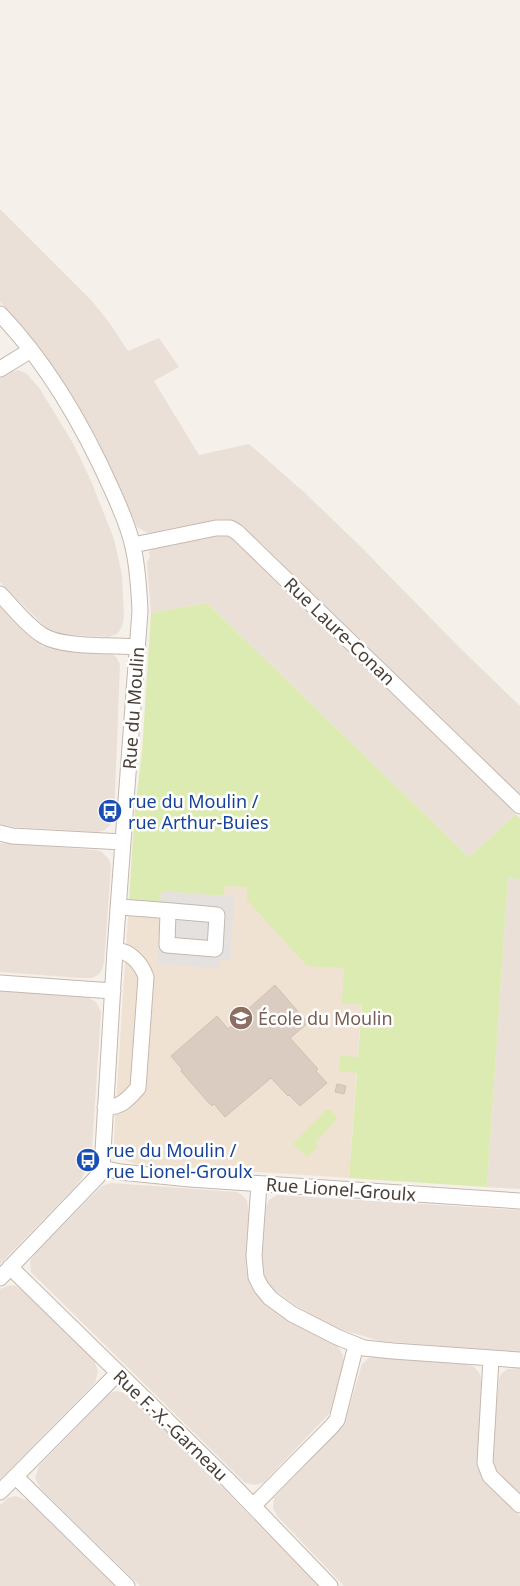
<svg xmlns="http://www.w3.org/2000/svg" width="520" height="1586" font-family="'Noto Sans',sans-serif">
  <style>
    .residential { fill: #eae0d8 }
    .education { fill: #efe2d3 }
    .green { fill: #dcebb1 }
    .parking { fill: #e4e1de }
    .building { fill: #dbccc2; stroke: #d3bfb1 }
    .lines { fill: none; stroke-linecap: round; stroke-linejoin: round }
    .minor-casing { stroke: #c5b8af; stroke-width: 17 }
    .minor { stroke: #fff; stroke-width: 15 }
    .labels { text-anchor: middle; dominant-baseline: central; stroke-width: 5; stroke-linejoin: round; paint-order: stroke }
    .street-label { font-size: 18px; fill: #4a3f37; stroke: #fff }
    .transit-label { font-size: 18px; fill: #164399; stroke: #fff; text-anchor: start }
    .education-label { font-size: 18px; fill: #785e54; stroke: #fff; text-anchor: start }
  </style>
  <rect width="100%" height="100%" fill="#f5f0ea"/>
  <path class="residential" d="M0,209L92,301L111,325L128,351L159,338L179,367L154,381L199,455L249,444L304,492L359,545L460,648L520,706V796L239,524L221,519L148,533L137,527L98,441L76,401L43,352L0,302Z
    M19,370L27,374L40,389L74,445L91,481L114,539L122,575L124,618L121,629L117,634L109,637L58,634L48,630L0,582V378L11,372Z
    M224,535L233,539L516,814L469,857L207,603L151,613L147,562L150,557L149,552L153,548Z
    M0,605L42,646L57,650L108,652L116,657L120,664L114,817L111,824L105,830L98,832L13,827L0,824Z
    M0,843L96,850L102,852L109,859L111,865L104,963L102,970L98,975L92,978H81L0,972Z
    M508,878L520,879V1189L487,1187Z
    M0,990L86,996L96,1002L101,1012L92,1148L89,1161L82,1178L76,1186L0,1264Z
    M111,1183L237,1192L243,1196L247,1201L249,1213L246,1265L249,1282L254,1292L272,1309L289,1321L305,1330L335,1344L340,1349L343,1356V1364L330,1413L263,1483L255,1485L245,1483L31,1272L30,1261L36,1252L102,1186Z
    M277,1195L520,1210V1352L380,1341L333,1327L295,1305L273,1289L268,1283L263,1276L261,1262L265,1209L269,1200Z
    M10,1285L16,1286L24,1292L94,1360L98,1371L95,1383L0,1480V1289Z
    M373,1357L466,1364L474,1367L480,1374L482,1382L478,1467L483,1480L520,1516V1586H344L277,1516L273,1508L274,1498L344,1425L362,1364L369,1358Z
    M520,1368V1494L495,1469L492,1455L499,1379L501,1374L507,1369Z
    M117,1391L128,1394L156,1420L319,1586H140L41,1489L35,1478L39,1466L110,1393Z
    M15,1496L27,1500L115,1586H0V1505L8,1498Z"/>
  <path class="education" d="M225,886L247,887L364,969L349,1178L135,1164L126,1160L116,1150L114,1141L115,1120L129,901L161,891L223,896Z"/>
  <path class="green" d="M207,603L469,857L516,814L520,818V879L508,878L487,1187L349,1178L357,1073L339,1071L340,1056L358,1057L362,1005L342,1003L344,968L307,966L247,900V887L225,886L224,896L161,891L160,903L129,901L134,819L142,752L151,613Z
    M326,1110H330L336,1115V1120L315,1143L318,1147L307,1157L293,1144Z"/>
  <path class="parking" d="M161,891L234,897L230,961L220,960V968L157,964Z"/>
  <path class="building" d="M275,985L308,1023L290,1038L318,1069L316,1071L327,1083L300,1106L289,1095L288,1096L271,1078L225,1117L214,1104L212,1106L207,1101L181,1071L182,1069L171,1056L217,1016L228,1029L232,1025L234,1027L249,1014L246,1011Z
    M337,1084L346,1086L344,1094L335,1092Z"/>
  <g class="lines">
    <g class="minor-casing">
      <path id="minor" d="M0,314C48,364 84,427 112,490C120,508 129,527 133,547C138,568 139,590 140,611L115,950L102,1168L98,1176L0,1278
        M0,369L31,350
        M133,545L216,528H230L237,532L520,806
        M0,594C13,607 26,625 42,635C60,648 114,645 138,647
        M0,833L12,836L123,842
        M118,907C151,909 184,912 217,915L215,949L167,945L168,911
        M0,983L113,991
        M105,1107C121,1108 128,1099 138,1088L146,977C141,963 130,951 115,950
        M102,1168L120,1172L190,1179L520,1201
        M259,1184L254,1256L256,1277L261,1287L270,1298L292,1314L337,1337L364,1348L393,1351L520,1360
        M10,1267L228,1480L330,1586
        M491,1359L485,1463L490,1476L520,1505
        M16,1477L127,1586
        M0,1492L118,1373
        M253,1506L332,1426L337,1420L356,1345"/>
    </g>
    <use href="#minor" class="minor"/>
  </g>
  <defs>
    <g id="bus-disc" transform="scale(1.25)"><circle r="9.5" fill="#1a4fb4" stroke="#fff"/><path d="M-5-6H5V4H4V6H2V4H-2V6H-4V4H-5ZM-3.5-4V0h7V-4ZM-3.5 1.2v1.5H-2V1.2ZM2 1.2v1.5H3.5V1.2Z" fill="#fff"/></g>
    <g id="school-disc" transform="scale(1.25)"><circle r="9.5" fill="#8d6e63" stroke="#fff"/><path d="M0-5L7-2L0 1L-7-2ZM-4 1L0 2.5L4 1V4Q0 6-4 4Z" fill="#fff"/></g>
  </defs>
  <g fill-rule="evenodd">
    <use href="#bus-disc" x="110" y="811"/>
    <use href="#school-disc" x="241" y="1018"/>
    <use href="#bus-disc" x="88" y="1160"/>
  </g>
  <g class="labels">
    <g class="street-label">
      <text transform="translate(340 631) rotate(44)">Rue Laure-Conan</text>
      <text transform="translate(133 708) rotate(-86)">Rue du Moulin</text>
      <text transform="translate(341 1189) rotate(4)">Rue Lionel-Groulx</text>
      <text transform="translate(171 1425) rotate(44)">Rue F.-X.-Garneau</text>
    </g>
    <g class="transit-label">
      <text x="128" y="801">rue du Moulin /<tspan x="128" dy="21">rue Arthur-Buies</tspan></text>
      <text x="106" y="1150">rue du Moulin /<tspan x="106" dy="21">rue Lionel-Groulx</tspan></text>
    </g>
    <g class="education-label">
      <text x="258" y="1018">École du Moulin</text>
    </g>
  </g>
</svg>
